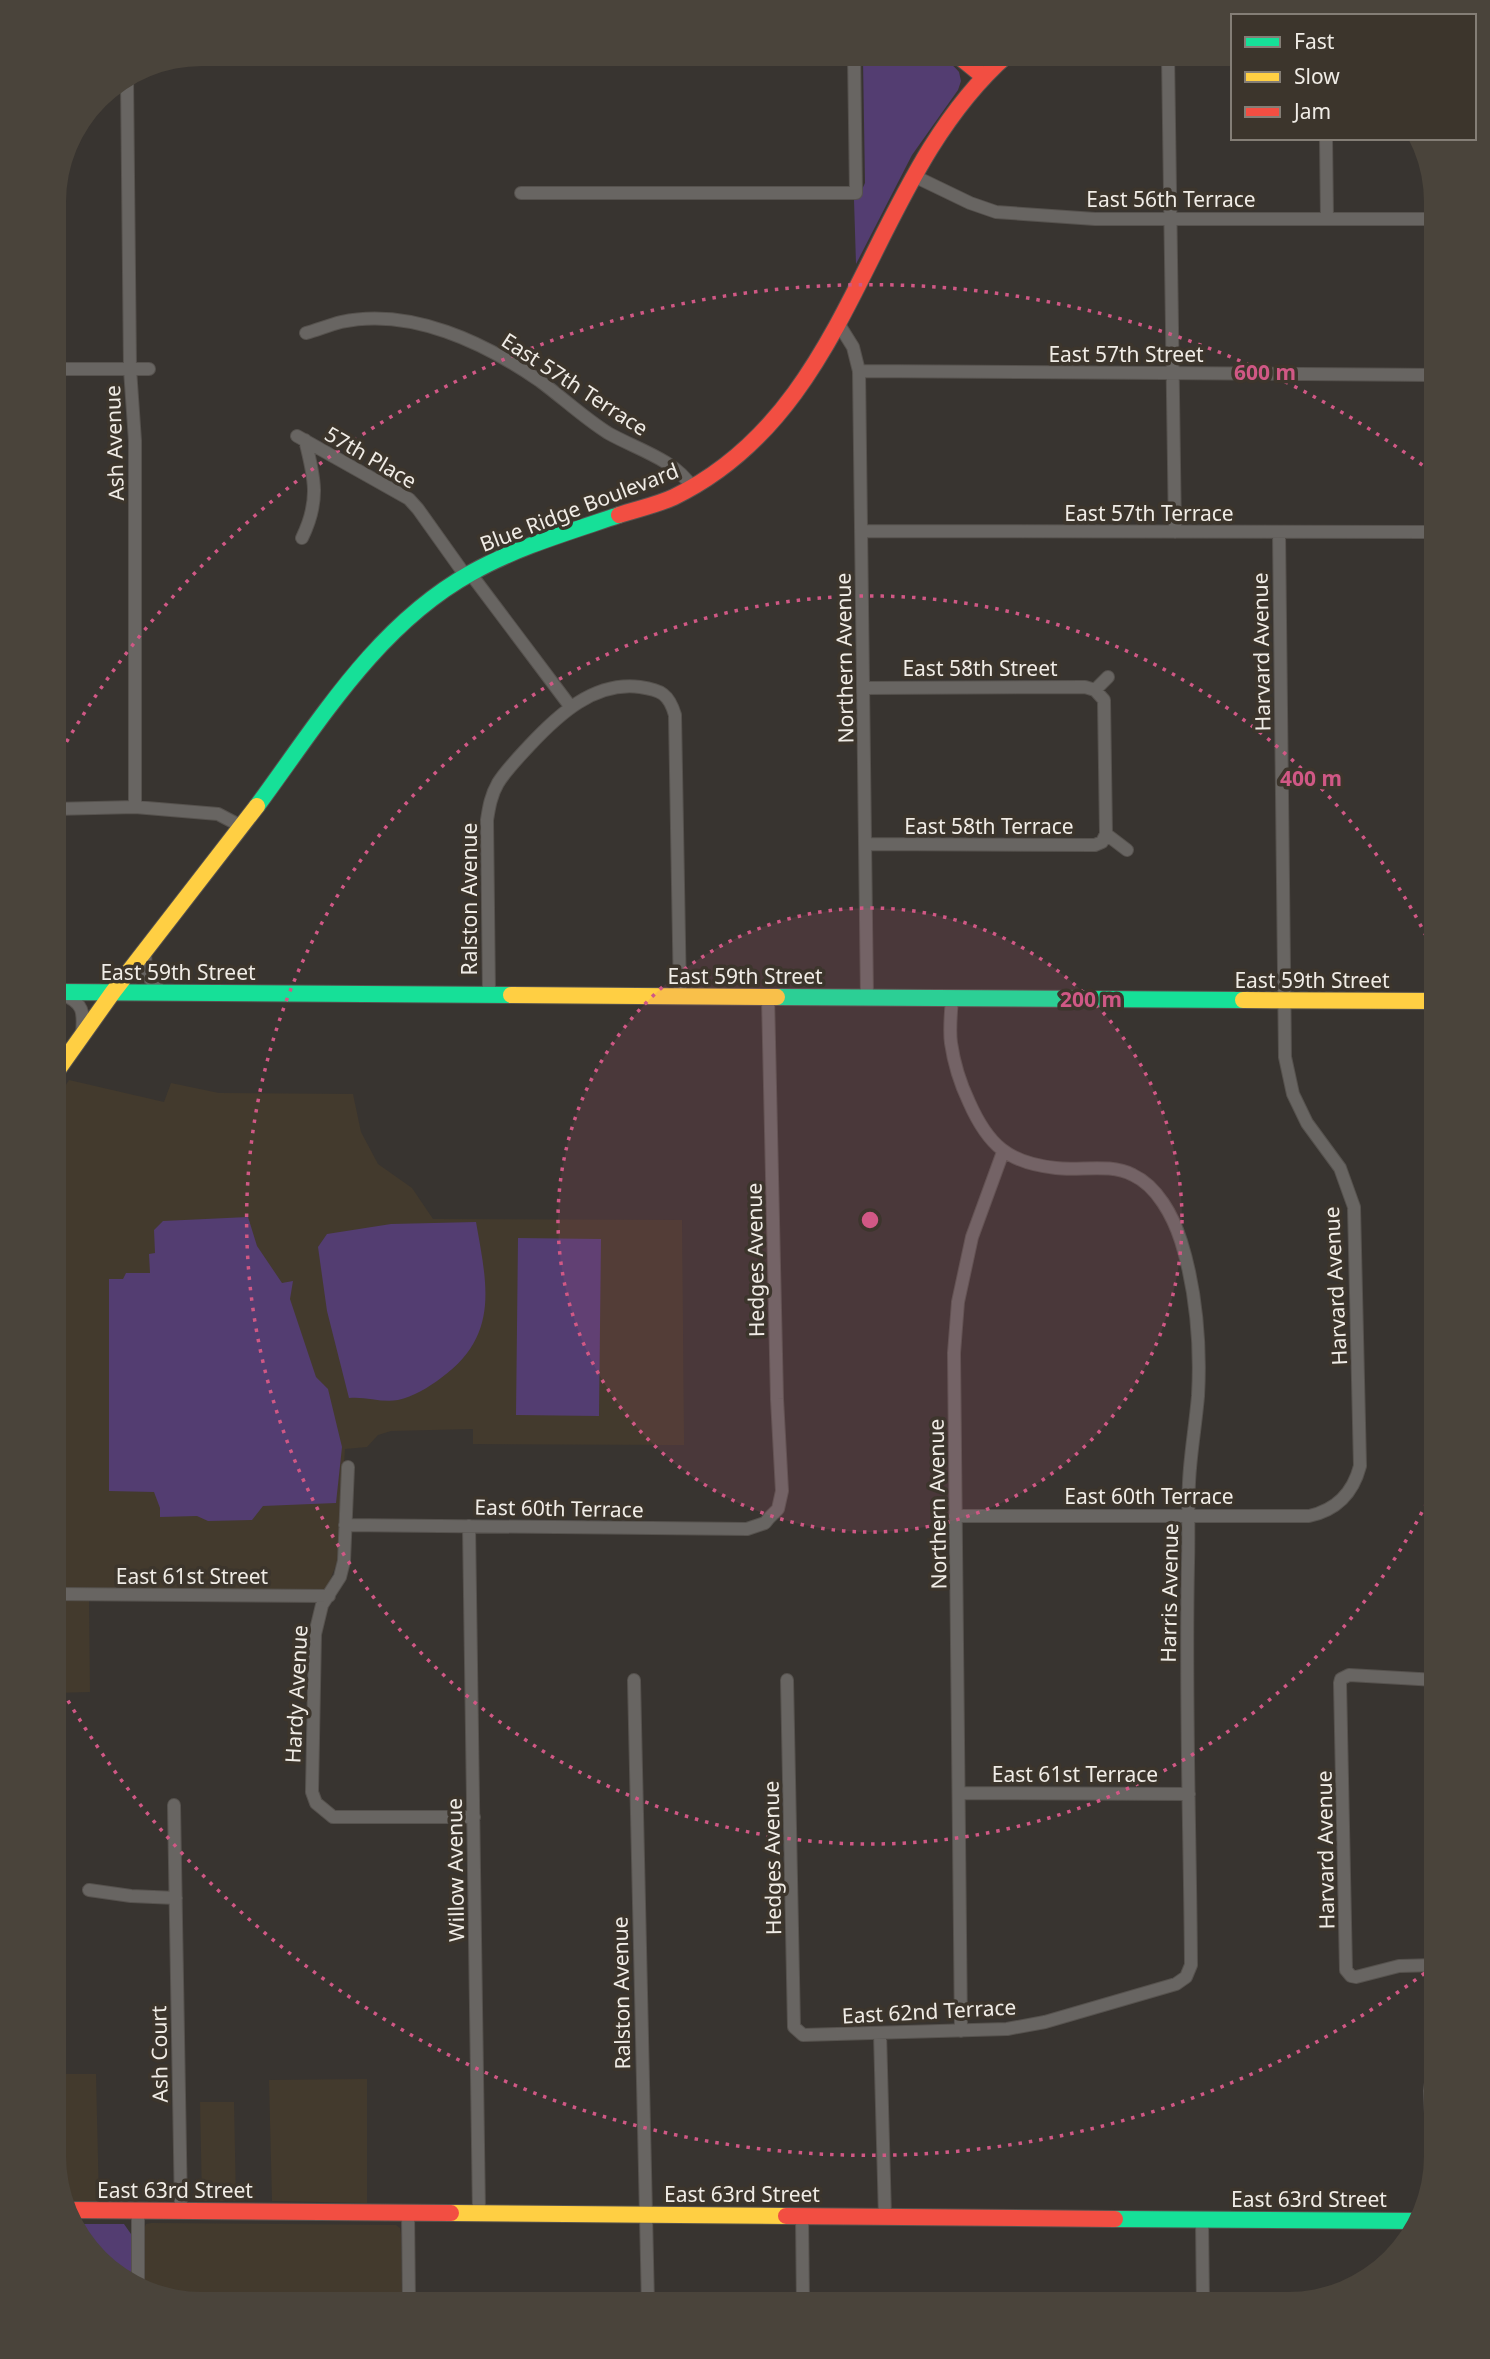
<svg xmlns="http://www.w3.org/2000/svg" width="1490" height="2359" font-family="'Noto Sans',sans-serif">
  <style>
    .built { fill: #433a2d }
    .grass { fill: #533d71 }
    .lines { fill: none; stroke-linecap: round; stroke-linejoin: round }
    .street-casing { stroke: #56524e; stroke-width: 14 }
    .fast-casing { stroke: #56524e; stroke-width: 18 }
    .slow-casing { stroke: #56524e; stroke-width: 18 }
    .jam-casing { stroke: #56524e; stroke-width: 18 }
    .street { stroke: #686562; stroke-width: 12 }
    .fast { stroke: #16e098; stroke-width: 16 }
    .slow { stroke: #ffcf43; stroke-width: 16 }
    .jam { stroke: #f24e42; stroke-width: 16 }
    .ring { fill: none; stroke: #d05885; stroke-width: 3.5; stroke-dasharray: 3.5 7 }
    .labels { text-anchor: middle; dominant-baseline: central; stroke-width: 7; stroke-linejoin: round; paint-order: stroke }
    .street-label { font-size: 21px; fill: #f0ece6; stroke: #3c352c }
    .centre { fill: #d05885; stroke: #3c352c; stroke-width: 3.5 }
    .ring-label { font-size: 21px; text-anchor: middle; font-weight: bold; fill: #d05885; stroke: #3c352c; stroke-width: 7; stroke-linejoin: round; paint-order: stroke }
  </style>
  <rect width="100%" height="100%" fill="#383430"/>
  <path class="built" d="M69,1080L164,1102L171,1083L219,1093L353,1094L361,1132L378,1164L412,1188L433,1219L682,1220L684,1445L473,1444V1429L391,1431L378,1435L367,1447L345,1449L338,1560L326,1590L54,1589V1103Z
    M54,1600L89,1601L90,1692L54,1693Z
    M54,2074H96L99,2202H65L54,2157Z
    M367,2079V2203L272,2201L269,2080Z
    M200,2102H234L236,2201H202Z
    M151,2223L396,2225L400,2228L401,2234L402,2305L193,2304L145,2288L144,2229L146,2224Z"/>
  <path class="grass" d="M909,54C928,56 947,56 959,72L961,81L958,90L912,155L856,264L854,200L860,194L865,183L863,60L866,54Z
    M248,1217L257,1246L282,1283L293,1281L290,1299L316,1377L328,1389L342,1447L336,1503L263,1506L252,1520L208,1521L197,1516L160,1517V1508L154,1492L109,1491V1279H123L126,1273H150L149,1254L155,1253L154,1230L163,1221Z
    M476,1222C487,1285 500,1335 441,1378C429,1387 413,1397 398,1400C382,1403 365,1396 349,1398L327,1311L318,1247L327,1234L391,1224Z
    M518,1238L601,1239L599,1416L516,1415Z
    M71,2224H124L131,2234L133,2284L120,2280Z"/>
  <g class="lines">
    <g class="street-casing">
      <path id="street" d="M1168,55L1175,532
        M127,78L130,369L135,441V807
        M1326,138L1327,219
        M914,176L970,203L996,212L1095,219H1436
        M521,193H856L854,54
        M838,323L853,347L859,371L867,998
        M306,333C317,330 329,325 341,322C411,307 485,343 540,381C563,398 584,418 608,433C636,449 674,459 692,487
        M55,369H149
        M859,371L1436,375
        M297,436L409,499L418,509L465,575
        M861,531L1436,532
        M302,538C320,501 315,479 305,440
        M470,573L570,706
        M864,688L1085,687L1095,690
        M1095,690L1104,700L1106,834L1127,850
        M1095,690L1108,677
        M54,809L135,807L218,814L241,826
        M866,844L1095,845L1102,842L1106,834
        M145,950C145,969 147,983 165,993
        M62,994C84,1003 84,1012 82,1035
        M489,995L487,820C489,807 491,795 498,783C506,770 519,757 529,746C558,715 594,681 640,687C661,690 669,694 675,715L680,997
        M348,1467L344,1561L340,1577L322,1605L315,1634L312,1792L316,1803L333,1817H474
        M955,1516H1309C1337,1510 1353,1493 1360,1466L1354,1207L1340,1168L1307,1123L1293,1094L1285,1057L1279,532
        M345,1525L747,1529L765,1523L769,1518L778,1509L782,1491L777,1399L768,997
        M469,1526L479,2213
        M54,1594L329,1596
        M634,1680L648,2305
        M787,1680L794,2027L803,2035L1007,2029L1045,2022L1176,1984L1186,1977L1191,1965C1190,1831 1185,1697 1188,1563C1189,1531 1187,1499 1190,1468C1192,1444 1196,1420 1198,1396C1201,1345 1196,1289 1181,1241C1173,1216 1157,1186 1133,1175C1110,1163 1081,1171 1056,1168C1008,1163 988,1145 969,1102C960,1083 954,1064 951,1043C949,1029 951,1013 952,998
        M960,1793L1189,1794
        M174,1805L181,2210
        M89,1890L131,1896L176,1898
        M1436,1965L1399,1966L1356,1977L1351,1976L1346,1970L1340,1683L1341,1679L1349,1675L1436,1680
        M961,2031L954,1353L958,1302L972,1237L1003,1152
        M880,2033L885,2217
        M408,2212L409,2305
        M802,2216L803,2305
        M1202,2220L1203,2305
        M138,2286V2210"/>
    </g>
    <g class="fast-casing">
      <path id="fast" d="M257,806C319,722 377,625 471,573C517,547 569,532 619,515
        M54,992L511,995
        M777,997L1243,1000
        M1115,2219L1416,2221"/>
    </g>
    <g class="slow-casing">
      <path id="slow" d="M511,995L777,997
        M1243,1000L1436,1001
        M54,1075L113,992L257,806
        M451,2213L786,2216"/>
    </g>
    <g class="jam-casing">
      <path id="jam" d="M956,54L983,76
        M619,515C637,509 657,505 674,497C857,408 865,180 1007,55
        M1435,2159L1432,2091L1436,2058
        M67,2210L451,2213
        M786,2216L1115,2219"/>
    </g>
    <use href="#street" class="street"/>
    <use href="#fast" class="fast"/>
    <use href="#slow" class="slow"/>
    <use href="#jam" class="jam"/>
  </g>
  <circle cx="870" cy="1220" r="312" fill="#d05885" fill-opacity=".12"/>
  <g class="ring">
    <circle cx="870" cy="1220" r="312"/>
    <path d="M1436 1484A624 624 0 1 1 1436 956"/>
    <path d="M1433 1967A935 935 0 0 1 56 1680M56 760A935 935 0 0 1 1433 473"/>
  </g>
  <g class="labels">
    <g class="street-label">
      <text x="1171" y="199">East 56th Terrace</text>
      <text x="1126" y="354">East 57th Street</text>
      <text transform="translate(575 384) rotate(33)">East 57th Terrace</text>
      <text transform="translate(114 443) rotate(-92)">Ash Avenue</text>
      <text transform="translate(371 457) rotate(30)">57th Place</text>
      <text transform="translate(579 507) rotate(-21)">Blue Ridge Boulevard</text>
      <text x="1149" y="513">East 57th Terrace</text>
      <text transform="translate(1261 652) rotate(-91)">Harvard Avenue</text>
      <text transform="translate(844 658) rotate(-91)">Northern Avenue</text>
      <text x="980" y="668">East 58th Street</text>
      <text x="989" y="826">East 58th Terrace</text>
      <text transform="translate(469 899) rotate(-90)">Ralston Avenue</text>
      <text x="178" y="972">East 59th Street</text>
      <text x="745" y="976">East 59th Street</text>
      <text x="1312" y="980">East 59th Street</text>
      <text transform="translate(755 1260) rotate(-91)">Hedges Avenue</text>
      <text transform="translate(1335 1286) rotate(-93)">Harvard Avenue</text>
      <text x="1149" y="1496">East 60th Terrace</text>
      <text transform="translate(937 1504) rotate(-91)">Northern Avenue</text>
      <text transform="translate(559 1508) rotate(1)">East 60th Terrace</text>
      <text x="192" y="1576">East 61st Street</text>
      <text transform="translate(1169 1593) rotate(-89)">Harris Avenue</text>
      <text transform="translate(296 1694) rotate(-87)">Hardy Avenue</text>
      <text x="1075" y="1774">East 61st Terrace</text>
      <text transform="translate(1325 1850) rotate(-91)">Harvard Avenue</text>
      <text transform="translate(772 1858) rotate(-91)">Hedges Avenue</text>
      <text transform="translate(455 1870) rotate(-91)">Willow Avenue</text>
      <text transform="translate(621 1993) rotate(-91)">Ralston Avenue</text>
      <text transform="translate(929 2011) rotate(-3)">East 62nd Terrace</text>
      <text transform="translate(159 2054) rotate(-91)">Ash Court</text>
      <text x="175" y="2190">East 63rd Street</text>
      <text x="742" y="2194">East 63rd Street</text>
      <text x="1309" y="2199">East 63rd Street</text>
    </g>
  </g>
  <path d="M0 0H1490V2359H0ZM202 66H1288A136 136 0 0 1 1424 202V2156A136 136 0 0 1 1288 2292H202A136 136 0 0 1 66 2156V202A136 136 0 0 1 202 66Z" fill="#4a443b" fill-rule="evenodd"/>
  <circle cx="870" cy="1220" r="10" class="centre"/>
  <g class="ring-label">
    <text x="1265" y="380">600 m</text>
    <text x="1311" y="786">400 m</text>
    <text x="1091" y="1007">200 m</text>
  </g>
  <rect x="1231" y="14" width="245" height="126" fill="#3c352c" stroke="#847e76" stroke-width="2"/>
  <rect x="1245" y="37" width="35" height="10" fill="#16e098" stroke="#847e76" stroke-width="2"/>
  <text x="1294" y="49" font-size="21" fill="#f0ece6">Fast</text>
  <rect x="1245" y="72" width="35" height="10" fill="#ffcf43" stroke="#847e76" stroke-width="2"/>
  <text x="1294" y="84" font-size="21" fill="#f0ece6">Slow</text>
  <rect x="1245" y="107" width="35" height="10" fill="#f24e42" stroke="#847e76" stroke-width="2"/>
  <text x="1294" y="119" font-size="21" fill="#f0ece6">Jam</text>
</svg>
